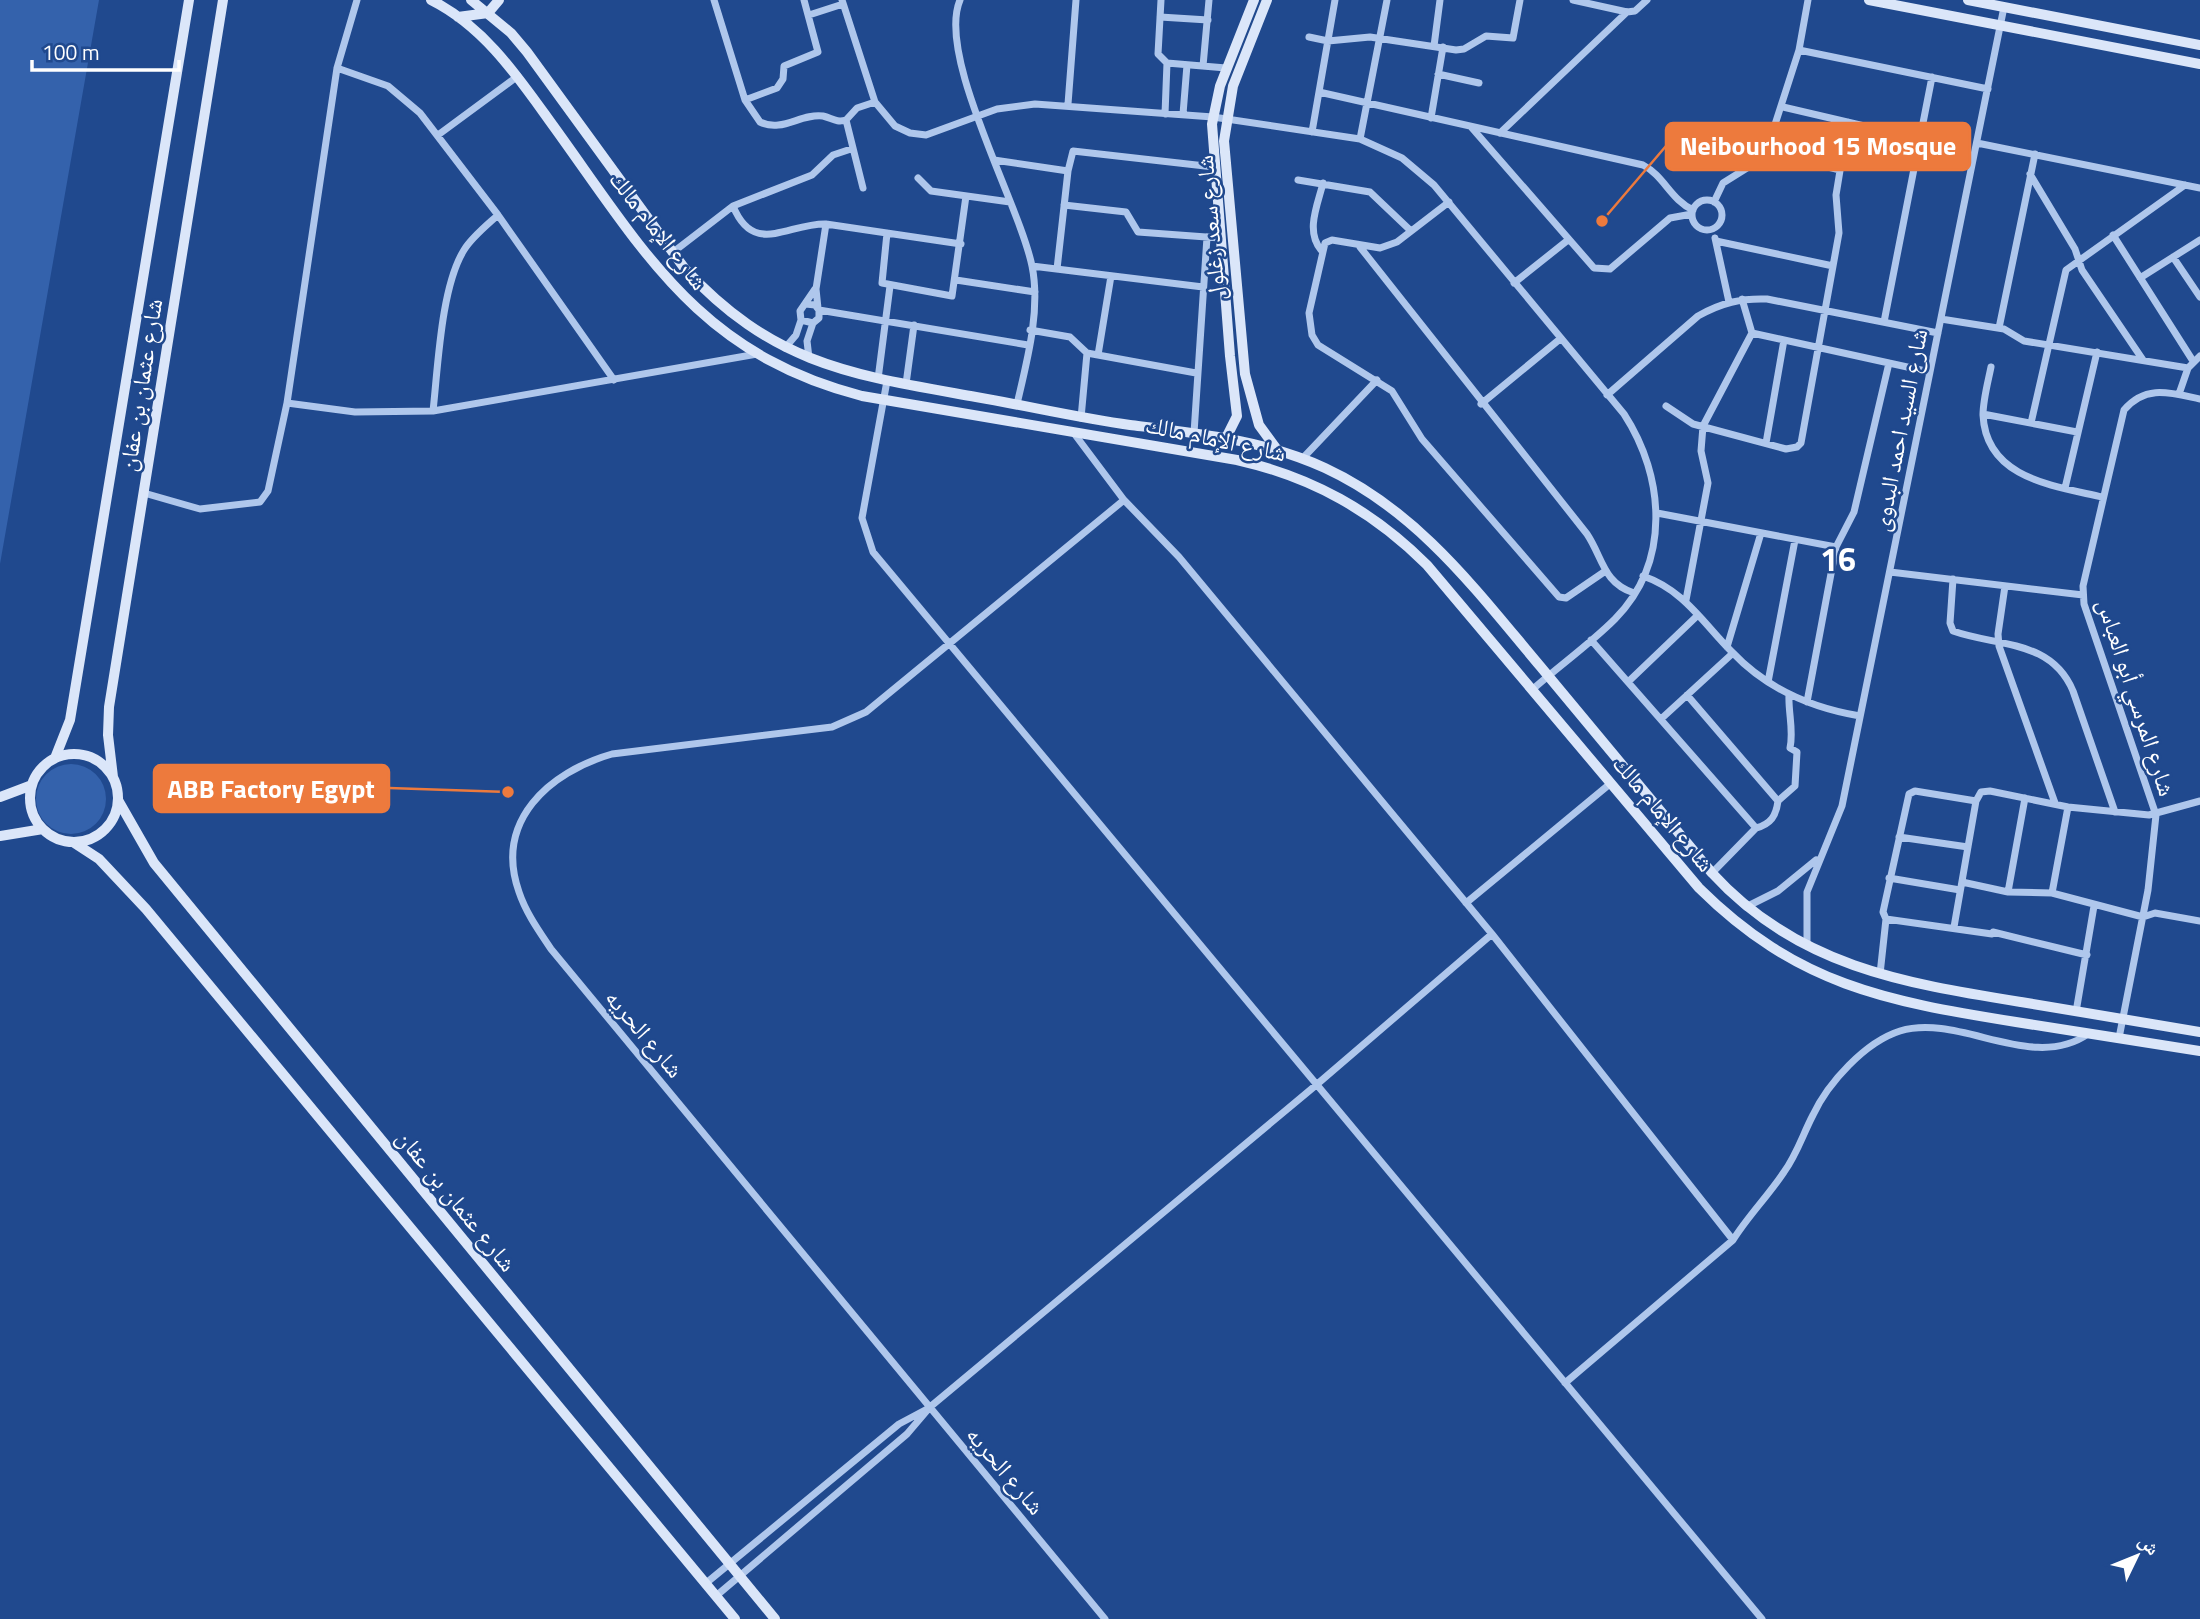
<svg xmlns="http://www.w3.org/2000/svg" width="2200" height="1619" font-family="'Titillium Web','Noto Naskh Arabic',sans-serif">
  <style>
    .green { fill: #3462ac }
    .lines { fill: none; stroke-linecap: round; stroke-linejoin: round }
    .street { stroke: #afc7ec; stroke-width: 7 }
    .secondary { stroke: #dbe6f9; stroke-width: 10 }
    .labels { text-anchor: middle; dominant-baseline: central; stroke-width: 5; stroke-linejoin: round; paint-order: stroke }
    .street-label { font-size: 24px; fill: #fff; stroke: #20498e }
    .district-label { font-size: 32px; font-weight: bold; fill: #fff; stroke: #20498e }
    .leader { fill: none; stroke: #ed7a3d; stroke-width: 2.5 }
    .callout-dot { fill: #ed7a3d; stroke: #20498e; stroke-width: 2.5 }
    .callout { fill: #ed7a3d; stroke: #ed7a3d; stroke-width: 2.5 }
    .callout-label { font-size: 26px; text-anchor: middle; font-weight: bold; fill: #fff }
  </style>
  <rect width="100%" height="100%" fill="#20498e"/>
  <path class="green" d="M0,0H99L0,564Z
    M36 799a35 35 0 1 1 70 0a35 35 0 1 1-70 0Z"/>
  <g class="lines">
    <path class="street" d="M357,0L337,68L287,403L355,412L433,411L757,354
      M714,0L745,100L760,122C782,133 801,113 823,116C832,118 836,123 846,120
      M842,0L875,102L895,126L910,133L926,135L997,109L1035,104L1213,117L1360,139L1402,158L1434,185L1624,414C1665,477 1671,562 1615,619C1590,644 1559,666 1533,689
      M960,0C936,56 1019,203 1032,266C1041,310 1027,361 1017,404
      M1161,0L1158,54L1167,63L1165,114
      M1573,0L1627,12L1635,11L1647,0
      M809,15L843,4
      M1160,17L1208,20
      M1309,37L1328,41L1370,37L1456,50L1464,49L1486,36L1513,38L1520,0
      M1434,46L1440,0
      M1799,50L1988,89
      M1167,63L1226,68
      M1203,66L1209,0
      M337,68L388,86L420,113L498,215L614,380
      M1438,74L1479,83
      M1319,92L1643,165C1664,176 1671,200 1693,210
      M745,100L777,88L783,79L784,66L818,52L804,0
      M1068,104L1076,0
      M1783,107L1920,139
      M1183,114L1187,65
      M1431,118L1443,47
      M1472,128L1594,268L1610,269L1670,218L1692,214
      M1312,132L1335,0
      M1500,133L1627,12
      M438,135L518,76
      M1360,139L1387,0
      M1977,143L2200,188
      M1844,146L1916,161
      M1771,153L1840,170
      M994,160L1068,171
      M2030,174L2075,249L2082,270L2143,360
      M918,178L931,191L1010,202
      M1298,180L1370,192L1411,231
      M863,188L846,120L857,108L875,102
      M1692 215a15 15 0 1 1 30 0a15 15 0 1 1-30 0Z
      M1449,202L1397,242L1380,248L1332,240L1325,243L1309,313L1312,335L1318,345L1392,391L1422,439L1559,597L1566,598L1604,572
      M1714,202L1723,183L1771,153L1769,143L1799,50L1808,0
      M1064,205L1126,212L1138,232L1220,238
      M733,206C754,257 788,223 826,224L961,244
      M887,233L882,283L952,296L966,196
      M2113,235L2193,361
      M1715,238L1729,302
      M1716,241L1833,266
      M1360,247L1587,534C1603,558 1603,583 1634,593
      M1321,250C1305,231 1318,204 1323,183
      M672,253L733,206L812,175L833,155L851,149
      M2173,257L2200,297
      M1032,266L1203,287
      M1057,269L1068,171L1073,151L1214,167
      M2140,278L2200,240
      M956,280L1035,292
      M1514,283L1568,240
      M806,304L815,305L819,310V318L813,323L801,320L800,311L815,289
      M818,308L816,289L826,224
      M819,310L1028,345
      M1941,319L2004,329L2024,341L2188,368
      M1884,322L1932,77
      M1999,328L2035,154
      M1030,330L1070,337L1087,353L1196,373
      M1752,333L1930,372
      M785,348L796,335L801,320
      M1098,355L1111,276
      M809,358L807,341L813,323
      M1991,367C1988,382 1983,400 1983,415C1986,479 2055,486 2102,497
      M878,379L890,286
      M887,381L862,518L873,552L1762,1619
      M906,384L914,325
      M2179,394L2188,368L2200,356
      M1607,395L1698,316C1721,303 1741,298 1767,299L1938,333
      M1481,404L1560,339
      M1666,406L1693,424L1786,449L1797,447L1801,443L1839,233L1836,195L1848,122
      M433,411C438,367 441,287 464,250C472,237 486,226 498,215
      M1983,414L2077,432
      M1081,418L1087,353
      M2031,423L2066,270L2185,185
      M1073,432L1124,500
      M1194,433L1207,237
      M1766,443L1784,340
      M1302,459L1377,380
      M2065,488L2097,352
      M144,493L200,509L260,502L268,491L287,403
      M1657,513L1836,547
      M1890,572L2083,595
      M1643,576C1684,590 1703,623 1732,652C1766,688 1812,708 1860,716
      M1953,579L1950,623L1953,631C1998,647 2051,639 2073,691L2115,812
      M2005,586L1998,634L1999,646L2055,803
      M1686,600L1708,483L1701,451L1703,426L1752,333L1742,299
      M1591,640L1756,828
      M1727,647L1761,533
      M1628,682L1698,615
      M1768,682L1795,540
      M1687,695L1778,801
      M1807,702L1836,547L1854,512L1889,363
      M1661,719L1733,653
      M1899,837L1968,847
      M1712,873L1756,828C1771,824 1776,816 1778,801L1795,786L1797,752L1790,748C1794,730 1788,713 1789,694
      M1889,878L1960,890
      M1962,882L2008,892L2052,893L2143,917L2155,913L2200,921
      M2008,892L2025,798
      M2052,893L2068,807
      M1466,903L1611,783
      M1746,907L1778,891L1816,860
      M1886,919L1992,934L1993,932L2087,955
      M1954,927L1976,801L1981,792L1990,791L2068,807L2149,815L2200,801
      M1807,946V892L1842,806L2004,7
      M1880,974L1886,919L1883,912L1909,794L1915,791L1976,801
      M2076,1012L2094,906
      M2119,1038L2148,890L2156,815L2084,604L2083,586L2124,410C2146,384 2171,393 2200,399
      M1733,1240C1748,1216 1768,1196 1784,1172C1797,1154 1803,1134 1813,1115C1828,1083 1865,1042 1900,1031C1960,1013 2032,1073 2088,1034
      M705,1584L899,1424L929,1408
      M716,1596L907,1434L930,1407L1315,1086L1492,934L1733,1240L1565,1383
      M1105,1619L551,949C539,931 526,913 519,892C494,821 549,772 612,754L832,727L866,712L1124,500L1179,557L1492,934"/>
    <path class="secondary" d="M431,0C483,26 516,74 549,120C643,249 696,353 862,396L1237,460C1312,477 1373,511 1427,565L1699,888C1797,985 1885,1001 2016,1022C2077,1032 2139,1041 2200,1051
      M471,0L511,33L527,52L685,269C775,366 854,375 976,397C1028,406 1079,418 1130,425C1196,433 1265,440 1325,468C1418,511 1476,590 1540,666C1598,735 1655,804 1712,873C1797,966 1903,983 2021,1002C2080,1012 2140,1022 2200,1032
      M1267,0L1233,86L1224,141L1245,374L1259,425L1278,451
      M1869,0L2200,64
      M1968,0L2200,45
      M458,17L488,13L499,0
      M1226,438L1237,416L1230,356L1212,124L1220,86L1254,0
      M30 798a44 44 0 1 1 88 0a44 44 0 1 1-88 0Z
      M55,758L70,720L189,0
      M113,777L108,735L109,707L223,0
      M0,797L32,785
      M118,800L154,863L775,1619
      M0,836L43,829
      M73,842L99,859L146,909L735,1619"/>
  </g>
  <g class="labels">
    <g class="street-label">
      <text transform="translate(1210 228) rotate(-95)">شارع سعد زغلول</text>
      <text transform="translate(659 230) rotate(52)">شارع الإمام مالك</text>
      <text transform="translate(140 385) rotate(-81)">شارع عثمان بن عفان</text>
      <text transform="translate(1899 430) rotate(-79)">شارع السيد احمد البدوى</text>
      <text transform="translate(1216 438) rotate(12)">شارع الإمام مالك</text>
      <text transform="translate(2137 697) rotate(72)">شارع المرسي أبو العباس</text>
      <text transform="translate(1664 813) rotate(50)">شارع الإمام مالك</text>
      <text transform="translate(645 1033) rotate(50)">شارع الحريه</text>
      <text transform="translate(457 1200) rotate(51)">شارع عثمان بن عفان</text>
      <text transform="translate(1006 1470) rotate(50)">شارع الحريه</text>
    </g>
    <g class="district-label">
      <text x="1838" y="559">16</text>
    </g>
  </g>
  <path class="leader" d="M1602 221L1666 146M508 792L389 788"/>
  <g class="callout-dot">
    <circle cx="1602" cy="221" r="7"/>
    <circle cx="508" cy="792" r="7"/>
  </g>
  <g class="callout">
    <rect x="1666" y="123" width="304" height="47" rx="7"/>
    <rect x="154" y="765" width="235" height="47" rx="7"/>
  </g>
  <g class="callout-label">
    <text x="1818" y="155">Neibourhood 15 Mosque</text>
    <text x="271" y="798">ABB Factory Egypt</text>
  </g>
  <g transform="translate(2137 1556) rotate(47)" stroke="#20498e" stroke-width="5" paint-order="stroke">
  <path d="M0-5L12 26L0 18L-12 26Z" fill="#ffffff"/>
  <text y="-10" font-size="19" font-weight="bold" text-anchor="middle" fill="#ffffff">ش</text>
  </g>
  <path d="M32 60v10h147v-10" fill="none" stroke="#ffffff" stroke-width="3.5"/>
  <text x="42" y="60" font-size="21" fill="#ffffff" stroke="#20498e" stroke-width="5" paint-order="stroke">100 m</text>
</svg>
